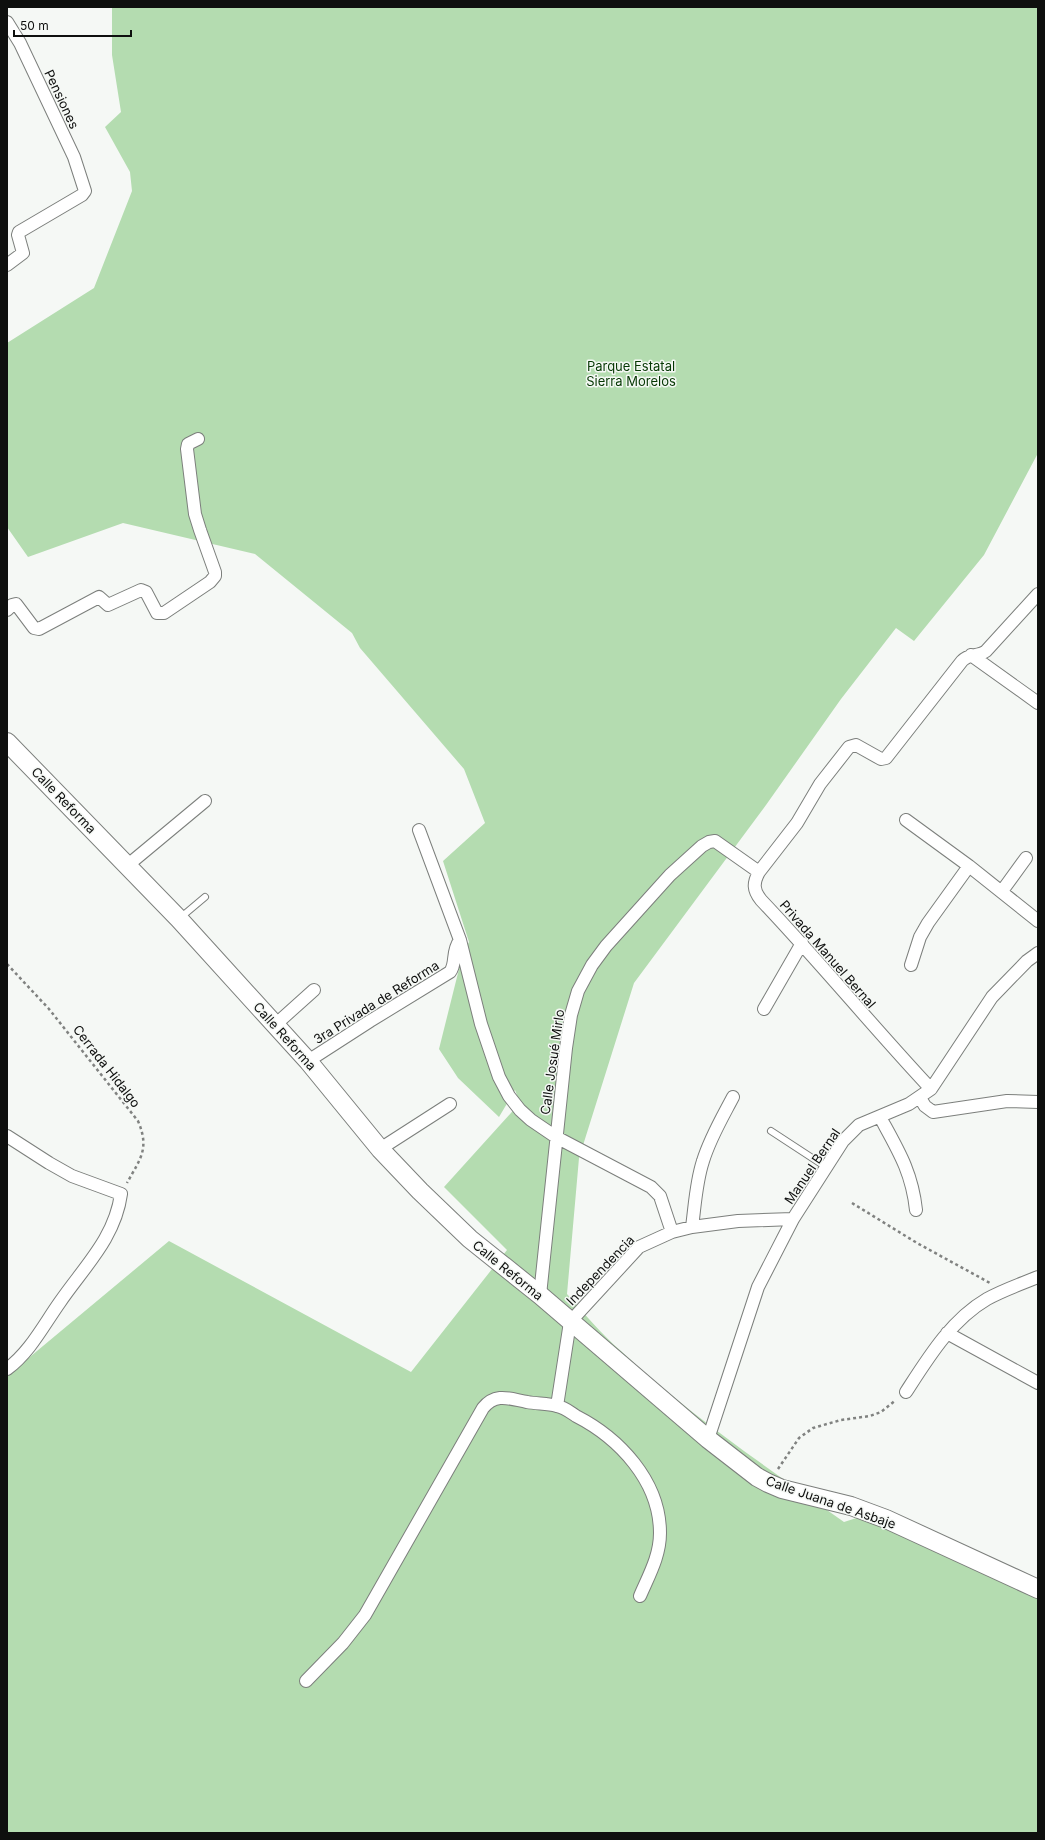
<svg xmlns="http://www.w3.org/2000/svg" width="1045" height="1840" font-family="Inter,sans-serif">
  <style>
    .green { fill: #b4dcb0 }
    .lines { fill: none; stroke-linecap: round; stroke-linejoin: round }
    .lane-casing { stroke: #7c7f7c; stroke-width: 8 }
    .street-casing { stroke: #7c7f7c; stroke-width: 14 }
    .secondary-casing { stroke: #7c7f7c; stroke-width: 20 }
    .path { stroke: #808280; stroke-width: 2.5; stroke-dasharray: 3 3; stroke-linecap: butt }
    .lane { stroke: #fff; stroke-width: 6 }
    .street { stroke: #fff; stroke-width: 12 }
    .secondary { stroke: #fff; stroke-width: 18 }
    .labels { text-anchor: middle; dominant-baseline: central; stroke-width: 3; stroke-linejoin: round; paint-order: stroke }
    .street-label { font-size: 13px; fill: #0e0f0e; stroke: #f5f8f5 }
    .park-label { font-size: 13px; fill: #053803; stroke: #f5f8f5 }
  </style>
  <rect width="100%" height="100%" fill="#f5f8f5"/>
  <path class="green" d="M112,7H1038V453L984,555L914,641L896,628L841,699L766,805L634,983L579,1158L567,1294C584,1313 601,1334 621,1351C689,1415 768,1468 844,1522L872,1513L1038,1589V1833H7V1376L169,1241L411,1372L507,1250L444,1187L520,1103L515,1090L499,1117L458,1078L439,1049L463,953L469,942L443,861L485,823L464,769L360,648L352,633L255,554L123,523L28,557L7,527V343L94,288L132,191L130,172L105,127L121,112L112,55Z"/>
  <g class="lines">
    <g class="lane-casing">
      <path id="lane" d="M180,918L205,897
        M771,1131L826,1167"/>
    </g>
    <g class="street-casing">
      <path id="street" d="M7,22L20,43L74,157L85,191L82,195L19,232L18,235L23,253L7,265
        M7,610L12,605L16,604L34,628L39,629L99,597L108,605L141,590L146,592L157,613H164L210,582L215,576V572L200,530L195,514L187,449L188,444L198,439
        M971,655L1038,703
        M906,820L969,866L1038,921
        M419,830L460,940L481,1024L499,1077L509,1096L520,1110L531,1120L556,1137L651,1187L660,1196L672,1232
        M128,865L205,801
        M759,872L797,823L820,784L849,747L856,745L881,759L886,758L962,661C969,653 978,657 986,651L1038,594
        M1002,891L1026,858
        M911,965L920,937L928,923L969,866
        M764,1009L802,943
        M275,1025L314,990
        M308,1061L370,1021L450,972C457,963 451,952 460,940
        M920,1098L925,1106L933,1112L1007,1101L1038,1102
        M880,1117C898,1150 912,1172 916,1210
        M7,1136L49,1163L72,1176L121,1194C115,1238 84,1267 60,1302C43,1326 30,1352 7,1369
        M380,1149L450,1104
        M692,1227C695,1205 696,1182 703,1161C710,1138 722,1118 733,1097
        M540,1295L566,1048L571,1015L578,991L592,965L606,946L670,875L702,846L709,842L715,841L759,872C753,883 753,890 761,900C819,961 873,1027 931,1089
        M947,1333L1038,1383
        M906,1392C928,1358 951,1320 987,1299C1003,1290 1021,1284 1038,1277
        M557,1406L570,1322L639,1247L672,1232L692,1227L738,1221L793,1219
        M708,1439L758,1287L793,1219L843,1141L859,1125L909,1104L931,1089L992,997L1027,961L1038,953
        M306,1681L343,1643L365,1615L483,1408C496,1392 510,1399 527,1402C537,1404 548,1403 557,1406C564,1407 570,1412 576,1416C619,1438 660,1481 660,1533C660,1556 649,1575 640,1596"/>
    </g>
    <g class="secondary-casing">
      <path id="secondary" d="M7,742L179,919L308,1061L380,1149L420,1191L470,1239L540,1295L708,1439L757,1477L768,1483L782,1489L851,1506L886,1519L1038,1589"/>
    </g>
    <path class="path" d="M7,964L49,1009L138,1121C150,1149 140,1159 127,1183
      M852,1203L917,1243L990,1283
      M778,1469L799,1438L813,1428L841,1420L870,1416L881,1412L896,1400"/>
    <use href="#lane" class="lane"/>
    <use href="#street" class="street"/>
    <use href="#secondary" class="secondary"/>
  </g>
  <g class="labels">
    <g class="street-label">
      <text transform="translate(62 99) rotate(65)">Pensiones</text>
      <text transform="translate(64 800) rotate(46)">Calle Reforma</text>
      <text transform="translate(828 954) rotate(49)">Privada Manuel Bernal</text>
      <text transform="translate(376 1002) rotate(-32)">3ra Privada de Reforma</text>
      <text transform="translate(285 1036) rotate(48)">Calle Reforma</text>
      <text transform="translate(552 1062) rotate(-82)">Calle Josué Mirlo</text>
      <text transform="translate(107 1066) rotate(52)">Cerrada Hidalgo</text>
      <text transform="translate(812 1166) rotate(-56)">Manuel Bernal</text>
      <text transform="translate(508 1270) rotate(39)">Calle Reforma</text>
      <text transform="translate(600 1270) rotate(-46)">Independencia</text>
      <text transform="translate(831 1502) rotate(19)">Calle Juana de Asbaje</text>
    </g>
    <g class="park-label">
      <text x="631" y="366">Parque Estatal<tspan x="631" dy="15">Sierra Morelos</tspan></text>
    </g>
  </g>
  <rect width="1045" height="1840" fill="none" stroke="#0e0f0e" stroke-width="16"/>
  <path d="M14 30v6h117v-6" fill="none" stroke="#0e0f0e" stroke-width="2"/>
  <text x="20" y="30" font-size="12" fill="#0e0f0e" stroke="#f5f8f5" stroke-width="3" paint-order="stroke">50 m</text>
</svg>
